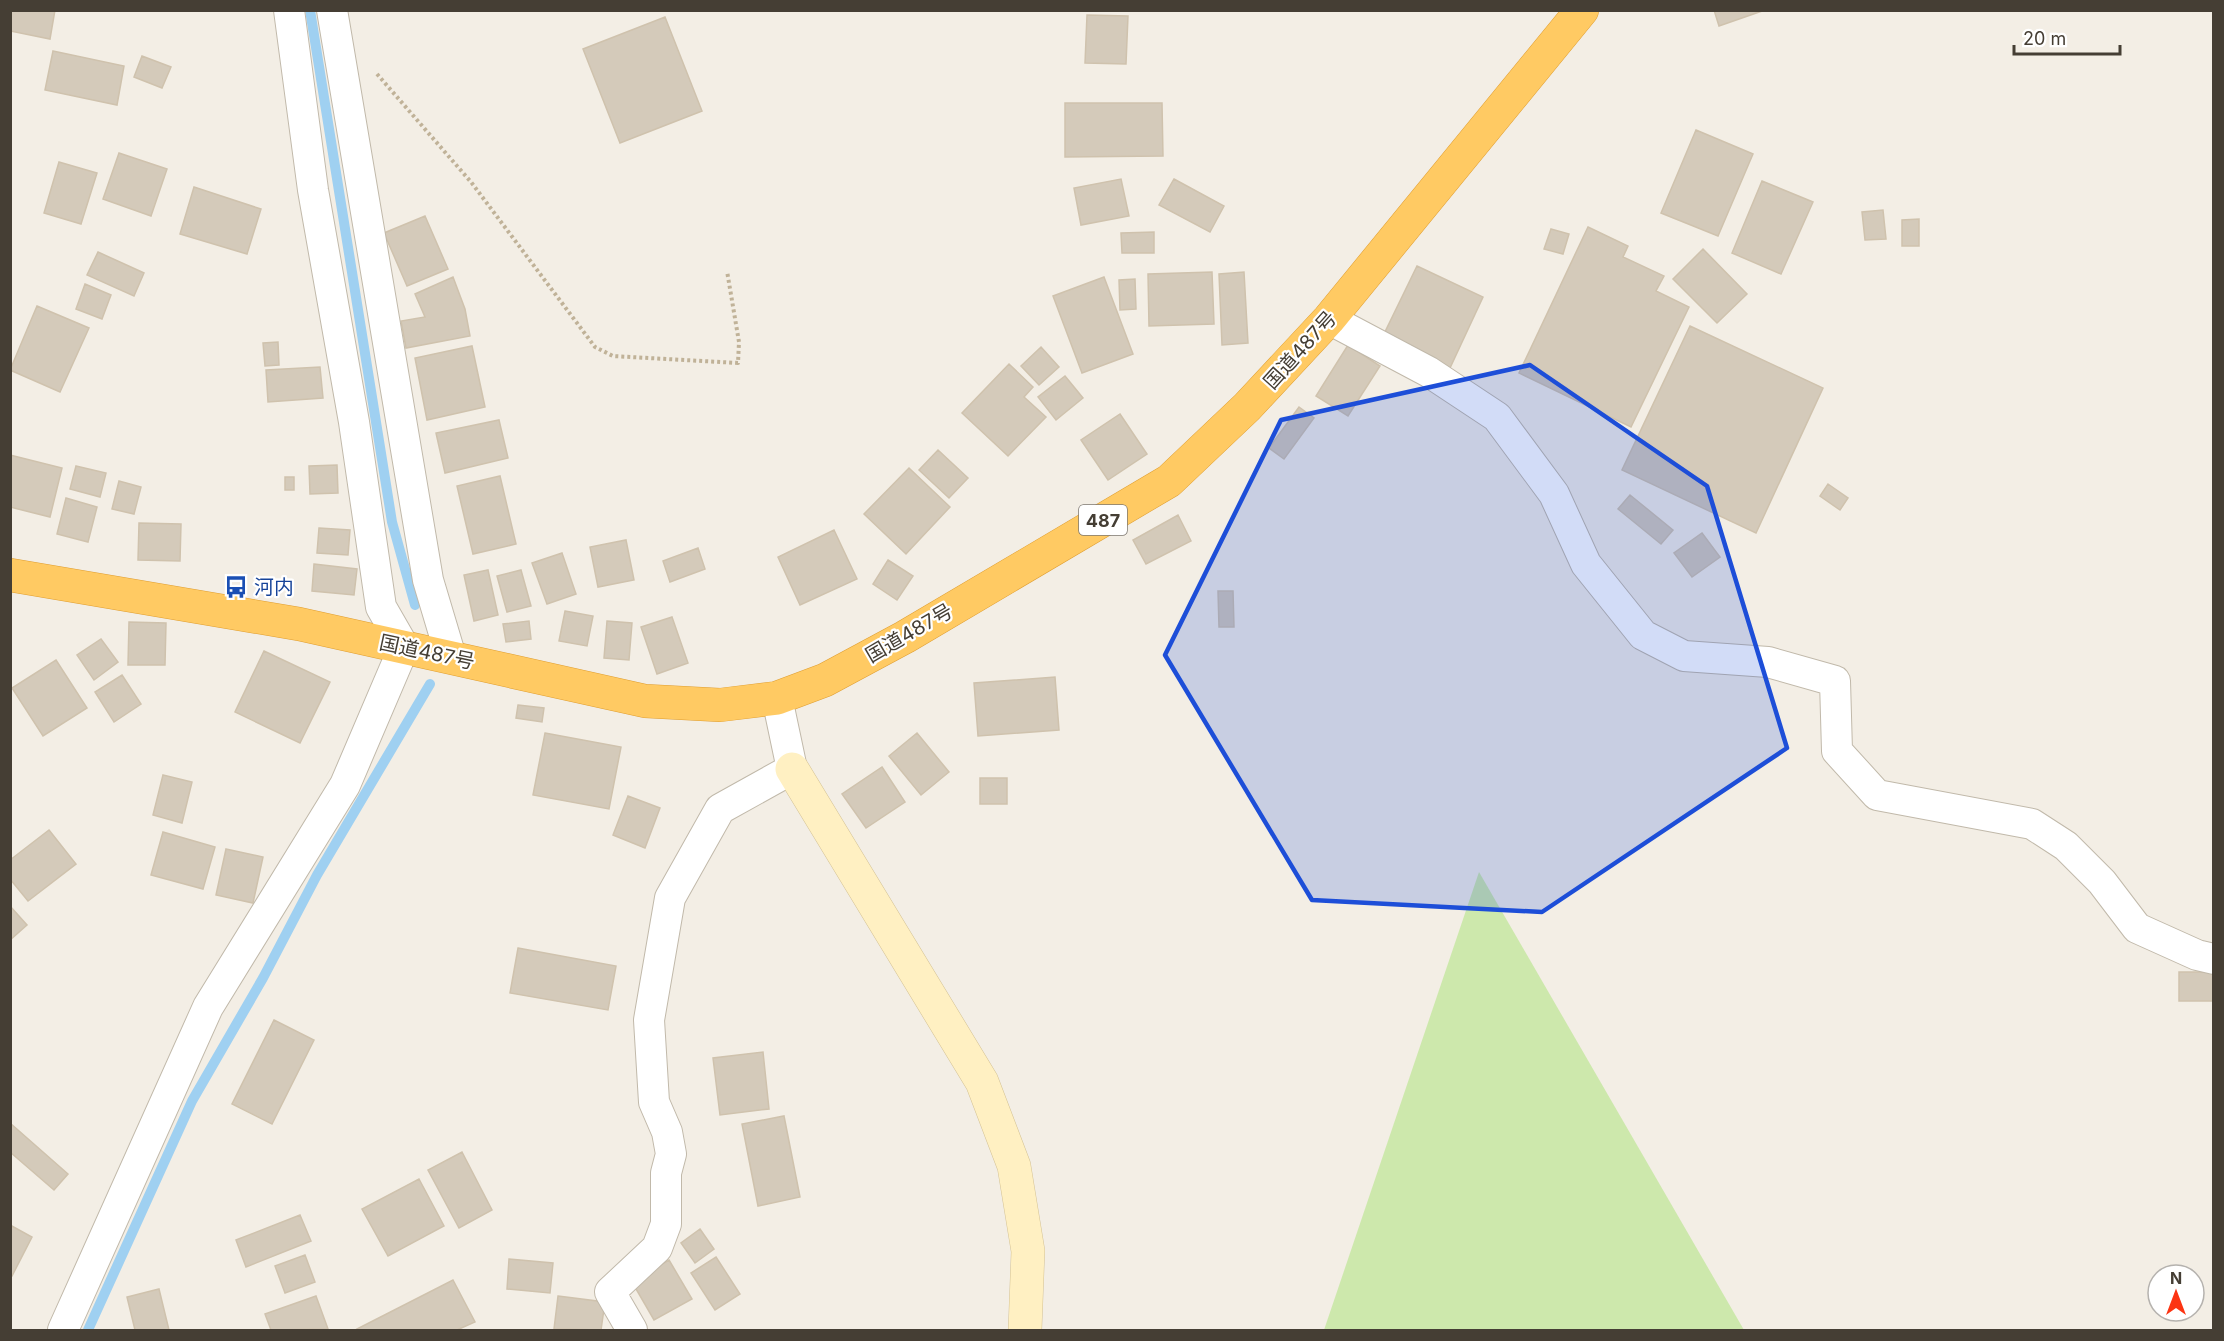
<svg xmlns="http://www.w3.org/2000/svg" width="2224" height="1341" font-family="Inter,'Noto Sans JP',sans-serif">
  <style>
    .green { fill: #cde8ac }
    .lines { fill: none; stroke-linecap: round; stroke-linejoin: round }
    .stream { stroke: #9fd0f1; stroke-width: 10 }
    .building { fill: #d4caba; stroke: #cfc2ad; stroke-width: 1.5 }
    .street-casing { stroke: #c1b9aa; stroke-width: 32 }
    .secondary-casing { stroke: #d4c294; stroke-width: 34 }
    .highway-casing { stroke: #df9e32; stroke-width: 34 }
    .path { stroke: #c0b298; stroke-width: 4; stroke-dasharray: 3 3; stroke-linecap: butt }
    .street { stroke: #fff; stroke-width: 30 }
    .secondary { stroke: #fff0c2; stroke-width: 33 }
    .highway { stroke: #ffca63; stroke-width: 33 }
    .marked { fill: #1d4ed8; fill-opacity: 0.2; stroke: #1d4ed8; stroke-width: 4.5; stroke-linejoin: round }
    .labels { text-anchor: middle; dominant-baseline: central; stroke-width: 4.5; stroke-linejoin: round; paint-order: stroke }
    .shield { fill: #fff; stroke: #7d7871; stroke-width: 1.5 }
    .shield-label { font-size: 18px; font-weight: bold; fill: #453e34 }
    .street-label { font-size: 20px; fill: #453e34; stroke: #fff }
    .transit-label { font-size: 20px; fill: #164399; stroke: #fff; text-anchor: start }
  </style>
  <rect width="100%" height="100%" fill="#f3eee5"/>
  <path class="green" d="M1479,872L1744,1330H1324Z"/>
  <g class="lines">
    <path class="stream" d="M310,10L392,522L415,605
      M88,1330L192,1101L263,978L317,875L430,684"/>
  </g>
  <path class="building" d="M10,10H55L50,39L10,31Z
    M1714,10H1765L1719,26Z
    M1087,15L1128,16L1126,64L1085,63Z
    M665,17L702,111L620,143L583,49Z
    M53,51L124,66L117,105L45,90Z
    M142,56L171,67L162,88L134,77Z
    M1065,103H1162L1163,156L1065,157Z
    M1696,130L1753,154L1718,236L1661,213Z
    M119,153L167,169L151,216L103,199Z
    M59,162L97,173L81,224L44,213Z
    M1121,179L1129,216L1081,225L1074,188Z
    M1174,179L1224,206L1210,232L1159,205Z
    M1762,181L1813,202L1781,274L1732,253Z
    M194,187L261,209L247,254L180,234Z
    M1883,210L1886,239L1865,240L1862,212Z
    M425,216L448,269L407,286L384,233Z
    M1919,219V246H1902V220Z
    M1588,227L1628,246L1623,257L1664,276L1656,291L1689,307L1631,427L1519,373Z
    M1551,229L1569,234L1563,254L1544,249Z
    M1154,232V253H1122L1121,233Z
    M1703,249L1747,294L1717,323L1673,279Z
    M98,252L144,273L134,296L87,275Z
    M1417,266L1483,297L1450,368L1383,336Z
    M1212,272L1214,324L1149,326L1148,274Z
    M1244,272L1248,343L1222,345L1219,274Z
    M453,277L465,309L470,336L406,348L401,321L425,317L415,294Z
    M1104,277L1133,354L1082,373L1053,296Z
    M1135,279L1136,309L1120,310L1119,280Z
    M85,284L111,295L102,319L76,309Z
    M37,306L89,328L60,392L10,370Z
    M1690,326L1823,388L1756,533L1622,470Z
    M278,342L279,365L265,366L263,343Z
    M1348,345L1380,366L1348,416L1316,396Z
    M472,346L485,407L427,420L415,358Z
    M1041,347L1059,367L1039,385L1021,366Z
    M1009,364L1033,387L1024,397L1046,417L1008,456L962,413Z
    M320,367L323,398L268,402L266,370Z
    M1065,376L1083,398L1056,420L1038,397Z
    M1299,407L1314,418L1284,459L1269,448Z
    M1120,414L1147,454L1108,480L1081,440Z
    M499,420L508,458L445,473L436,433Z
    M938,450L968,478L949,498L919,470Z
    M10,455L62,468L50,517L10,507Z
    M337,465L338,493L310,494L309,466Z
    M76,466L106,473L100,497L70,489Z
    M909,468L950,507L906,554L864,514Z
    M500,476L516,544L473,554L457,486Z
    M285,477H294V490H285Z
    M119,481L141,487L134,514L112,509Z
    M1828,484L1848,498L1840,510L1820,496Z
    M1630,495L1673,530L1661,544L1618,509Z
    M66,498L97,507L88,542L57,534Z
    M1178,515L1191,541L1146,564L1133,540Z
    M139,523L181,524L180,561L138,560Z
    M319,528L350,530L348,555L317,553Z
    M834,530L857,579L800,605L778,557Z
    M1702,533L1720,557L1692,577L1674,553Z
    M626,540L634,580L598,587L590,547Z
    M698,548L705,569L670,582L663,561Z
    M562,553L576,594L547,604L532,563Z
    M888,560L913,576L897,600L873,584Z
    M314,564L357,569L354,595L312,591Z
    M488,570L498,615L474,621L464,575Z
    M521,570L531,606L507,612L497,576Z
    M1218,591H1233L1234,627H1219Z
    M565,611L593,616L587,646L559,641Z
    M672,617L688,663L657,674L641,627Z
    M529,621L531,639L506,642L503,624Z
    M607,621L632,623L629,660L604,658Z
    M129,622L166,623L165,665H128Z
    M101,639L118,662L94,680L77,655Z
    M264,651L330,682L300,743L235,712Z
    M56,660L87,708L43,736L12,688Z
    M122,675L141,704L114,722L95,692Z
    M1055,677L1059,730L978,736L974,683Z
    M518,705L544,708L542,722L516,718Z
    M545,733L621,747L609,809L533,795Z
    M917,733L949,772L921,795L889,756Z
    M882,767L905,802L866,828L842,794Z
    M163,775L192,782L182,823L153,815Z
    M980,778H1007V804H980Z
    M628,796L660,808L645,848L613,835Z
    M49,830L76,864L28,901L10,879V860Z
    M163,832L215,847L203,889L151,875Z
    M226,849L263,857L253,903L216,895Z
    M10,906L27,925L10,940Z
    M518,948L616,966L608,1010L510,993Z
    M2179,972H2214V1001H2179Z
    M274,1020L314,1040L272,1124L232,1104Z
    M763,1052L769,1109L720,1115L713,1058Z
    M784,1116L800,1197L758,1206L742,1124Z
    M10,1123L68,1174L54,1190L10,1152Z
    M462,1152L492,1210L459,1228L428,1170Z
    M419,1179L444,1226L388,1256L362,1209Z
    M300,1215L311,1241L246,1267L236,1240Z
    M10,1225L32,1237L12,1276L10,1275Z
    M700,1229L714,1249L695,1263L681,1243Z
    M305,1255L315,1282L285,1293L275,1266Z
    M716,1257L740,1294L715,1310L691,1273Z
    M509,1259L553,1263L550,1293L507,1289Z
    M669,1260L692,1299L654,1320L632,1282Z
    M453,1280L475,1322L457,1330H358L357,1329Z
    M159,1289L169,1330H135L127,1297Z
    M316,1296L328,1329L271,1330L265,1314Z
    M558,1296L605,1302L601,1330L554,1329Z"/>
  <g class="lines">
    <g class="street-casing">
      <path id="street" d="M332,10L428,580L451,657
        M1329,319L1429,372L1497,417L1554,494L1586,564L1643,635L1684,656L1768,662L1835,681L1837,751L1877,795L2032,824L2066,846L2102,882L2137,928L2197,955L2214,959
        M63,1330L208,1007L345,785L404,647L381,607L354,422L313,190L289,10
        M632,1330L610,1292L657,1248L666,1224V1173L671,1154L667,1132L654,1102L649,1020L670,898L720,809L792,769L777,698"/>
    </g>
    <g class="secondary-casing">
      <path id="secondary" d="M792,769L982,1082L1014,1166L1028,1251L1025,1330"/>
    </g>
    <g class="highway-casing">
      <path id="highway" d="M10,575L299,624L645,701L720,705L777,698L825,680L905,637L1169,481L1247,407L1329,319L1582,10"/>
    </g>
    <path class="path" d="M377,74L471,182L595,347L613,356L738,363L739,342L727,271"/>
    <use href="#street" class="street"/>
    <use href="#secondary" class="secondary"/>
    <use href="#highway" class="highway"/>
  </g>
  <path class="marked" d="M1530,365L1707,486L1787,748L1542,912L1312,900L1165,655L1281,420Z"/>
  <defs>
    <g id="bus-bare" transform="scale(1.8)"><path d="M-5-6H5V4H4V6H2V4H-2V6H-4V4H-5ZM-3.5-4V0h7V-4ZM-3.5 1.2v1.5H-2V1.2ZM2 1.2v1.5H3.5V1.2Z" fill="#1a4fb4" stroke="#fff" stroke-width="2.5" paint-order="stroke"/></g>
  </defs>
  <g fill-rule="evenodd">
    <use href="#bus-bare" x="236" y="587"/>
  </g>
  <g class="labels">
    <rect class="shield" x="1079" y="505" width="48" height="30" rx="4.5"/>
    <g class="shield-label">
      <text x="1103" y="520">487</text>
    </g>
    <g class="street-label">
      <text transform="translate(1300 350) rotate(-48)">国道487号</text>
      <text transform="translate(909 633) rotate(-30)">国道487号</text>
      <text transform="translate(427 652) rotate(12)">国道487号</text>
    </g>
    <g class="transit-label">
      <text x="254" y="587">河内</text>
    </g>
  </g>
  <rect width="2224" height="1341" fill="none" stroke="#453e34" stroke-width="24"/>
  <g transform="translate(2176 1293)"><circle r="28" fill="#ffffff" stroke="#b5b2ae" stroke-width="1.5"/>
  <path d="M0-4.5L10 22L0 15L-10 22Z" fill="#fc3412"/>
  <text y="-9" font-size="16" font-weight="bold" text-anchor="middle" fill="#453e34">N</text>
  </g>
  <path d="M2014 45v9h106v-9" fill="none" stroke="#453e34" stroke-width="3"/>
  <text x="2023" y="45" font-size="18" fill="#453e34" stroke="#ffffff" stroke-width="4.5" paint-order="stroke">20 m</text>
</svg>
